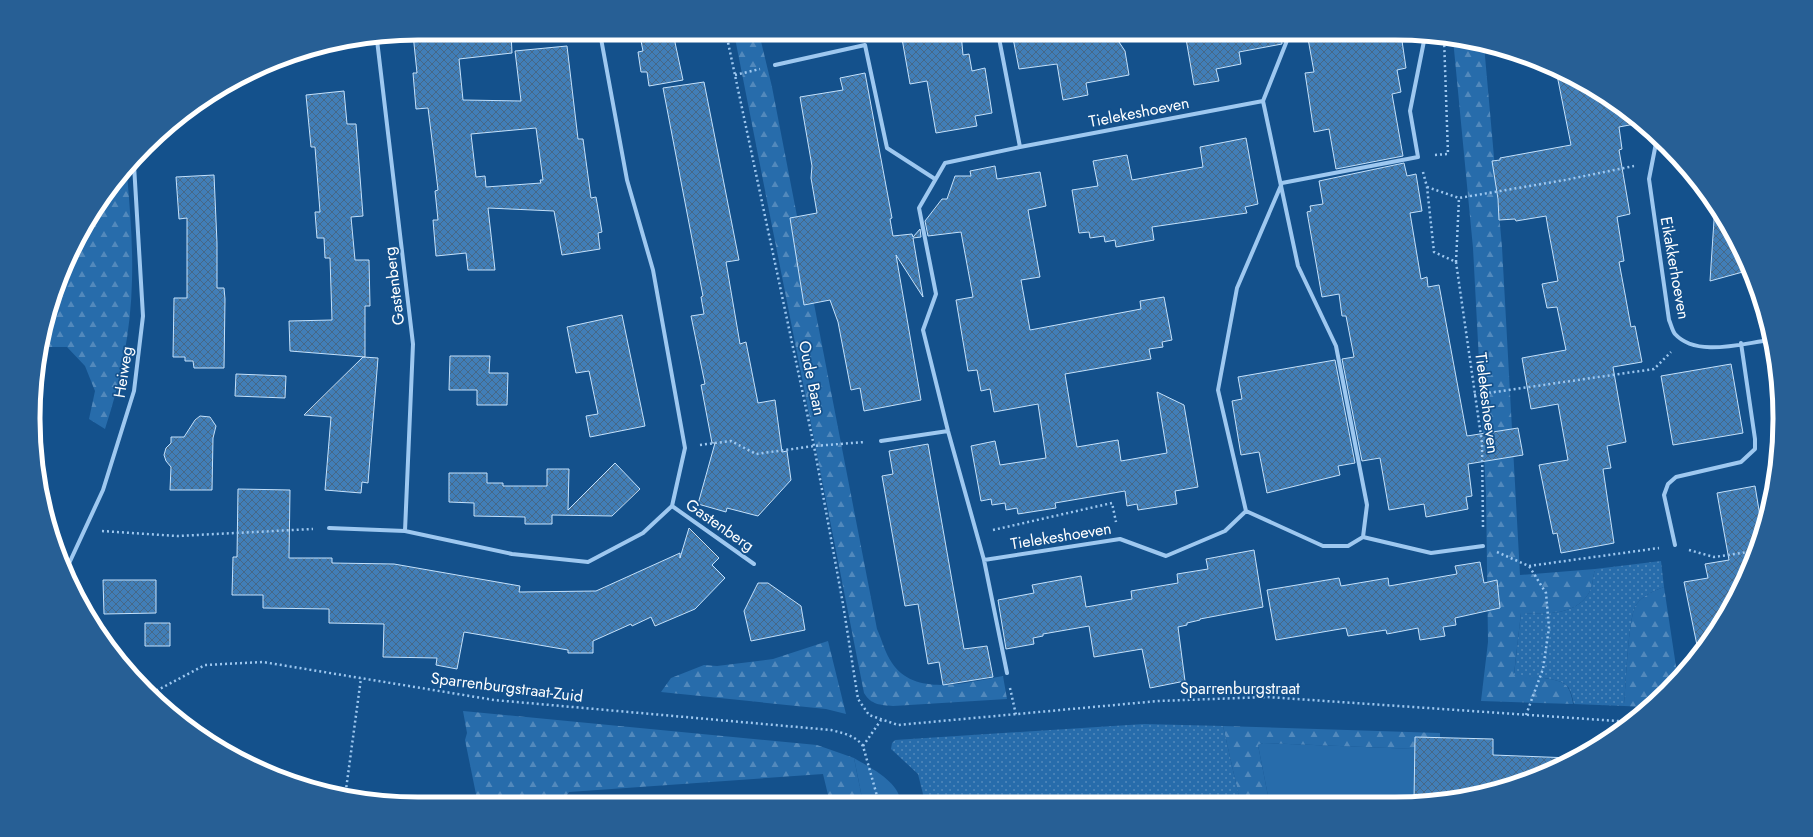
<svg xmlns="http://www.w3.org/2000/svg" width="1813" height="837" font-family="Jost,sans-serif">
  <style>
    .green { fill: #276cab }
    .forest { fill: url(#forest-firs) }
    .park { fill: url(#park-dots) }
    .building { fill: url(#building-cross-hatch); stroke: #c4e1fb; fill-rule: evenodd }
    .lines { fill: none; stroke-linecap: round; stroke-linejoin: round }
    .path { stroke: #9ec8f0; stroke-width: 2.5; stroke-dasharray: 2 3; stroke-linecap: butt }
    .street { stroke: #9ec8f0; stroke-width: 4 }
    .labels { text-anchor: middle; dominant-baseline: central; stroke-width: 3.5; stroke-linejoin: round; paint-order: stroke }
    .street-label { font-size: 16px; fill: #fff; stroke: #14518c }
    .rim { fill: none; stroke: #fff; stroke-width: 5 }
  </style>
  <defs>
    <pattern id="forest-firs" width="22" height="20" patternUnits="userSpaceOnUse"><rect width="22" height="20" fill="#276cab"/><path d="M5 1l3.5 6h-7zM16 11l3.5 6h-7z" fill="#5289bc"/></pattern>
    <pattern id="park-dots" width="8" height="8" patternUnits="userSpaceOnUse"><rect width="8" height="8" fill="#276cab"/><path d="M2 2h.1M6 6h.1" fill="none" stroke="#5289bc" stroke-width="1.8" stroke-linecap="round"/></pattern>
    <pattern id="building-cross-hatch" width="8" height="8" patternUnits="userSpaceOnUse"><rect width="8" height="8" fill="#417eb7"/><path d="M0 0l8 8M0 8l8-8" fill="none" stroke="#466887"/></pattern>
  </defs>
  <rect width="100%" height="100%" fill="#14518c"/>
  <path class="green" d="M1263,743L1416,749L1414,782L1457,787L1445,801H1269L1258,745Z
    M854,758C871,768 898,781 901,802L863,803Z"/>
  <path class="forest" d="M734,33H759L772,87L877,629C882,640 885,653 892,663C915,698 969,682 1003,676L1007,699L893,706C881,705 871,705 864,693Z
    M1453,39L1470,40L1484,45L1502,247L1520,575L1595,569C1593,576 1593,586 1589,593C1575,616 1545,614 1521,613L1514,674C1526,677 1559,677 1567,686C1571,692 1572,698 1573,704L1481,701L1488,642L1486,493L1473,248Z
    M127,174C130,209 133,245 132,280C131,330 121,381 105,429L89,419L95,391L85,366L67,347H40V344L85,226Z
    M1664,587L1677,673L1680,674L1647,707L1624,706C1626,688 1628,617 1636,605C1643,595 1654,591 1664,587Z
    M828,641L846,714L826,709L661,692L671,678L704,665L717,666L773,659Z
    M463,711L817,745L854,758L863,803H830L823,774L569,792L567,795L568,804H478L465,740L467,733Z
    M1223,726L1440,733V750L1263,743L1258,745L1269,801H1240Z"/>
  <path class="park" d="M1661,561L1664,587C1654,591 1643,595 1636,605C1628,617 1626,688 1624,706L1574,704C1572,697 1571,688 1565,684C1553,677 1527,677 1514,675L1521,613C1545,614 1575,616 1589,593C1593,586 1593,576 1595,569Z
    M1144,724L1223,726L1240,801L925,802L918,774L891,749L892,743L895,740Z"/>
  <path class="building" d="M418,33H511L512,53L459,59L463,100L521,101L515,51L567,46L578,139H583L591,198L596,197L602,232L598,233L600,249L562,255L554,211L488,208L495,270H468L466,253L436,256L433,220H438L435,191L438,190L434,156L428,108L416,109L413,73H417L413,34ZM536,128L543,180H540L541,183L486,187L485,176L476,177L471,134Z
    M658,33H673L683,80L649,86L647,72H641L638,52L643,51L640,36Z
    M901,33H961L963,55L969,54L972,71L985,68L992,113L975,116L977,126L936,133L927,81L910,84Z
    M1012,33H1113L1125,51L1129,75L1086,83L1088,95L1063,100L1057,64L1019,69Z
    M1185,33H1281L1282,44L1239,52L1241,64L1216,69L1219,81L1194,85Z
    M1307,33L1401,34L1406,68L1397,70L1401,92L1392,94L1403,156L1336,169L1329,129L1314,132L1305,73L1314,72Z
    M1556,70L1608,98L1640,123L1619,127L1622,149L1619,150L1630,214L1617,217L1624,261L1619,262L1625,294L1631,327L1635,326L1642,362L1613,367L1626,442L1607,446L1611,468L1603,469L1614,543L1561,553L1557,533L1553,534L1539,465L1568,460L1558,404L1531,409L1522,358L1566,350L1557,307L1547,308L1542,284L1558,281L1548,228L1546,216L1516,221L1515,219L1499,220L1498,199L1492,161L1500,160V158L1571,145Z
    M865,73L892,218L890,219L893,236L912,234L913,237L920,229L921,237L913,238L923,297L896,255L921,400L864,411L860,388L851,390L838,322L830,300L804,305L790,218L817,213L811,178L812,166L800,97L843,90L840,78Z
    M704,82L739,260L726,262L740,344L746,342L758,403L775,400L782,452L787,451L791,480L758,516L727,508L726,512L698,504L715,443H712L701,385L705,384L691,316L704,314L701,297L703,296L663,88Z
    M344,91L347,124H356L363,216L351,217L355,260H369L370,306H365V357L290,351L289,321L332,320L330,258H325L324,238H317L315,212H320L315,147H311L306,95Z
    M1246,138L1258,204L1245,207L1247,213L1152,227L1154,240L1116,247L1115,240L1105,242L1104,236L1090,238L1089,232L1079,233L1072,190L1098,186L1093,161L1127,155L1132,180L1203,167L1200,147Z
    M1404,163L1407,176L1416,174L1422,211L1410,213L1421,279L1427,277L1428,287L1439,285L1467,436L1518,428L1523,455L1468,464L1472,496L1466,497L1468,509L1426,517L1424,504L1389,510L1380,458L1362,461L1342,359L1354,357L1346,316H1342L1339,294L1322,297L1307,212L1311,211L1310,206L1323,204L1319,181Z
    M995,166L997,179L1040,172L1046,206L1028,210L1040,277L1021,280L1030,330L1141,309L1140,301L1164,297L1172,340L1162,342L1163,347L1149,349L1151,359L1065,374L1077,447L1118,440L1121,461L1167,453L1157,392L1184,405L1198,487L1175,491L1177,504L1138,510L1137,504L1127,506L1125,491L1055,503L1056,508L1018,514L1017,508L1006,510L1005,503L992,505L991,499L981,501L971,446L995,441L1000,465L1046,458L1038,404L994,412L990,389L981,391L977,370L968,371L956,300L973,297L961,232L928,236L925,221L942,199H947L955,176H971L970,171Z
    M214,175L217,243V288H224L225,299L224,368H194L193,361H185V357H173L174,298H187V218L179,219L176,177Z
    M1715,205L1750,270L1710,281Z
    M622,315L645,426L590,437L586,416L598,414L589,371L576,373L567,327Z
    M450,356H490L489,373H508L507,405H477V390H449Z
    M363,357L378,358L368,483L362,482L361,493L325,490L331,417L304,415Z
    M1335,360L1355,463L1338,466L1340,475L1267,493L1259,452L1241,455L1232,401L1242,399L1238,377Z
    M1731,364L1743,433L1673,445L1661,376Z
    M236,374L286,376L285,398L235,396Z
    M200,416L210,417L216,426L213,438L212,490H170L171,467L166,461L164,455L166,448L171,443V437H184L195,420Z
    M928,444L964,649L987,646L993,677L943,685L939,662L928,664L918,604L905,606L882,476L893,474L889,451Z
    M615,463L640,489L612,516L552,515V524H525V517L474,516V503L449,502V473H487V483H503V486H547V469H569L568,510Z
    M1755,486L1762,528L1751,566L1699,655L1684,582L1708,578L1705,564L1729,560L1717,493Z
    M238,489L290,490L289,558H332V563L394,564L520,586L519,592L596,591L680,553V558L689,528L719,558L712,565L725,578L695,609L655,626L651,617L632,626L631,624L593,641V653H568V650L464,632L457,669L436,665L437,658L383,657L384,624L329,623V609L263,608V595H232L233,557H237Z
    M1254,550L1263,607L1200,619V620L1187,623V625L1178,627L1185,681L1150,688L1142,649L1094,657L1089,626L1043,634V636L1033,638L1034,644L1006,649L998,600L1034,593L1032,585L1081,576L1086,607L1132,599L1131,591L1178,583L1177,574L1208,569L1206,559Z
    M1480,562L1484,583L1497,580L1500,608L1455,618L1456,625L1443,627L1445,636L1420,640L1418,628L1387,634L1386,630L1348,636L1346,628L1276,640L1267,590L1339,578L1341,586L1388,578L1389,586L1457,574L1455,566Z
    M103,580H156V613L104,614Z
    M758,583H768L801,606L805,630L751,641L744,611Z
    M145,623H170V646H145Z
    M1415,737L1493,739V755L1571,758L1542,775L1445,801H1414Z"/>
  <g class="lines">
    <path class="path" d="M726,33L814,446L843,604L858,699L869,715L898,725L1158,701L1267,697L1632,722
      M735,75L760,69
      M1435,155L1448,154L1444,38
      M1423,172L1427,187L1434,252L1456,262L1482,443L1483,529
      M1427,187L1459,198L1565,180L1634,166
      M1456,262L1459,198
      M1474,395L1654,369L1671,352
      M700,445L731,441L756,454L814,446L865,442
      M993,530L1112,503L1116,522
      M102,531L177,536L313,529
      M1689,550L1714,557L1755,551
      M1497,552L1529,566L1659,548
      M1010,688L1016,715
      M152,693L205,665L263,662L494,700L831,730C843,733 856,736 863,746L879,803
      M1526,715L1543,669L1549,628L1546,593L1529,566
      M863,746L881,720
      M345,797L361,678"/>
    <path class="street" d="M998,33L1020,147
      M377,40L413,344L405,531
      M775,65L865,45L887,148L935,179
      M1657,138L1649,179L1669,320C1671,324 1672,330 1675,334C1697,358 1743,343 1771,340
      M1282,183L1237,288L1218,390L1246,511L1323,546H1348L1363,537L1367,505L1336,346L1298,266L1263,101L1290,33
      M1282,183L1418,157L1410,111L1425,36
      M881,441L948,431
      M672,506L754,564
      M329,528L405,531L512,554L588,562L643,533L672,506L685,448L653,270L627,180L600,33
      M1363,537L1431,553L1483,546
      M1675,545L1664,495L1668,484L1676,477L1741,462L1755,449V439L1741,343
      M984,560L1120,539L1166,556L1225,531L1246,511
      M66,570L103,490L134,391L143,316L134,165
      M1007,673L984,560L948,431L923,330L936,294L919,208L945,163L1020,147L1263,101"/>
  </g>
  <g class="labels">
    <g class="street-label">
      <text transform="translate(1139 112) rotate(-11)">Tielekeshoeven</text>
      <text transform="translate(1675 268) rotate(80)">Eikakkerhoeven</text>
      <text transform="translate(394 286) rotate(-97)">Gastenberg</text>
      <text transform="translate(123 372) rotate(-81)">Heiweg</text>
      <text transform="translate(812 378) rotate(78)">Oude Baan</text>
      <text transform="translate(1487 403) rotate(83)">Tielekeshoeven</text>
      <text transform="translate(720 525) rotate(35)">Gastenberg</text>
      <text transform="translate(1061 536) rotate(-9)">Tielekeshoeven</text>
      <text transform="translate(507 687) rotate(7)">Sparrenburgstraat-Zuid</text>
      <text x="1240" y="688">Sparrenburgstraat</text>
    </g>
  </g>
  <path d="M0 0H1813V837H0ZM418 40H1395A378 378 0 0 1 1773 418V419A378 378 0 0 1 1395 797H418A378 378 0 0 1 40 419V418A378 378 0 0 1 418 40Z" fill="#275f95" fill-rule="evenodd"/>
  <path class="rim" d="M418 40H1395A378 378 0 0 1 1773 418V419A378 378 0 0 1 1395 797H418A378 378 0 0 1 40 419V418A378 378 0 0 1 418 40Z"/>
</svg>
